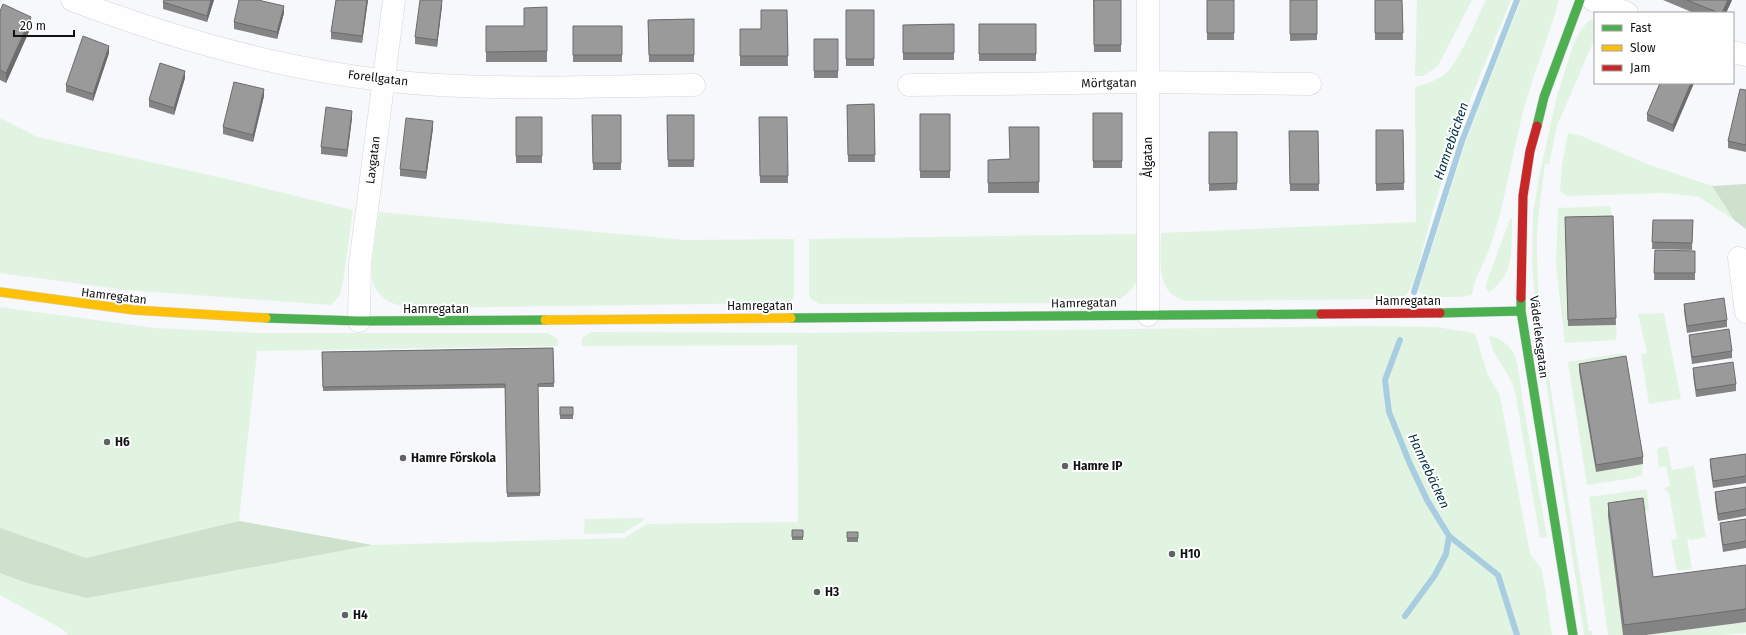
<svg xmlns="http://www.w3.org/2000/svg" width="1746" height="635" font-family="'Fira Sans',sans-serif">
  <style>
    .green { fill: #e1f4e2 }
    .forest { fill: #cde1cd }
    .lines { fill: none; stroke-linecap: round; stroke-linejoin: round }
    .stream { stroke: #a8cce0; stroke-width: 6 }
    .street-casing { stroke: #d3d5d7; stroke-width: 23 }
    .fast-casing { stroke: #d3d5d7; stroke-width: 10 }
    .slow-casing { stroke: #d3d5d7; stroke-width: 10 }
    .jam-casing { stroke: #d3d5d7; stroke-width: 10 }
    .street { stroke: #fefefe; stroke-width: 22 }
    .fast { stroke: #4caf50; stroke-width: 9 }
    .slow { stroke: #ffc107; stroke-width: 9 }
    .jam { stroke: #c62828; stroke-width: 9 }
    .wall { fill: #848485 }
    .shaded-wall { fill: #6c6c6c }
    .building { fill: #9a9a9b; stroke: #6c6c6c }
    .poi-dot { fill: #606265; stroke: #fff; stroke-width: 1.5 }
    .labels { text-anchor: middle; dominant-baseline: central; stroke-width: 4; stroke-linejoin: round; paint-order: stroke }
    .street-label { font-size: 12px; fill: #101214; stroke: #fff }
    .poi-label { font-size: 12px; font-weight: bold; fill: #101214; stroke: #fff; text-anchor: start }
    .water-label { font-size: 13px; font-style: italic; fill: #002e41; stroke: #fff }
  </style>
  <rect width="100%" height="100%" fill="#f6f8fb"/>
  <path class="green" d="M1417,0H1472L1438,66L1424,76H1415Z
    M1486,0H1511L1459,127L1433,210L1418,267L1413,284L1406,295L1393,299L1187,301C1154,294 1161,260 1161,233L1416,222L1415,87C1425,84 1435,81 1444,75C1457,66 1478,16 1486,0Z
    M1521,0H1559C1548,39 1532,77 1522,116C1511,159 1505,203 1491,244C1485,263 1475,274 1472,295L1459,297H1424L1418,291L1467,138Z
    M1595,18V38L1557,126L1549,164H1545C1542,190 1537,217 1537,244C1537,274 1539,304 1542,334L1589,631H1592V635H1584L1536,314L1532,263L1533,213L1540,172L1557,96L1573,45L1579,33L1588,21Z
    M0,118L37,137L223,178L353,210L343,282L340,295L331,305L126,290L0,273Z
    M1568,133L1579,135L1650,165L1712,186L1734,220L1699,197L1666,193L1568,196L1560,191L1562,165Z
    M1610,206L1613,223L1565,224L1568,326L1616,325L1617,336L1615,340L1565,343L1556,265L1558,208Z
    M379,212L685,240L794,239V294L793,300L789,303L413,308C396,306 380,301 373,283C369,269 377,228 379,212Z
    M1510,219H1512C1511,247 1516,274 1489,292L1486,288L1487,281Z
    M1139,234C1139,267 1147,287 1112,303L820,304L811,299L809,294V239Z
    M0,307L155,328L259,333H548L557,339L558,346L257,351L239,521L372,545L624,538L647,524L797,522L798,516L797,345L582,346V338L592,332L811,333L1367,326L1436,327L1475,333L1487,373L1500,396L1530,554L1542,570L1552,635H68L62,629L0,595Z
    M1664,313L1681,399L1649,404L1641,355L1647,353L1638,314Z
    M1489,336C1498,336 1508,344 1513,352C1519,363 1521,390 1523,403C1531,448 1539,492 1547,537L1540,538L1515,391C1509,370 1491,355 1489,336Z
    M1623,353L1626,363L1596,472L1643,464L1642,475L1634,478L1587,485L1568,362Z
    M1667,446L1672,470L1694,466L1706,537L1692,540L1687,538L1692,569L1677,571L1671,540L1677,539L1669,493L1664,488L1670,486L1666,466L1659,467L1657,451L1659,448Z
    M1647,489L1649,511H1643L1623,635H1608L1589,497Z
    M644,518L643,521L623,533L584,534L585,519Z
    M1746,622V633L1725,635H1646Z"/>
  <path class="forest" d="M1746,184V229L1734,220L1712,186Z
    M239,521L372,545L87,598L27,583L0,573V528L86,558Z"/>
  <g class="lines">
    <path class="stream" d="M1414,292L1462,141L1517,0
      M1400,340L1385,380L1389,412L1410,464L1427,500L1449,536L1498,575L1517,635
      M1405,616L1435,575L1446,554L1449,536"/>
    <g class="street-casing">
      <path id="street" d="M72,0C190,45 313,78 439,85C524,90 609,86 694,85
        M1593,0L1627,13
        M1733,52L1746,55
        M909,85L1147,82L1310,84
        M1739,258L1746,312
        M1148,315V0
        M359,321L360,264L394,0"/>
    </g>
    <g class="fast-casing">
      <path id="fast" d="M1537,126L1544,97L1580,0
        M1521,298V311L1573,635
        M1440,313L1521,311
        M266,318L359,321L545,320
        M791,318L1321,314"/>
    </g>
    <g class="slow-casing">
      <path id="slow" d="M0,292L134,310L266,318
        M545,320L791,318"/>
    </g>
    <g class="jam-casing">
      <path id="jam" d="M1521,298L1523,196L1530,151L1537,126
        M1321,314L1440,313"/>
    </g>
    <use href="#street" class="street"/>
    <use href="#fast" class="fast"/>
    <use href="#slow" class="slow"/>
    <use href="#jam" class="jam"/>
  </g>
  <path class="wall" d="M214,0L207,22L163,9V2Z
    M336,0H368L362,43L331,39V32Z
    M1093,0H1121V52H1094Z
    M1207,0H1234V40H1207Z
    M1290,0H1317V40L1290,41Z
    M1375,0H1402L1403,40H1375Z
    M1663,0H1732L1726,13H1694Z
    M442,5L437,47L415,44V37Z
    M547,7V62H486V26H524Z
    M787,10L788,66H740V29H761Z
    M846,10H874V66H846Z
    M0,11L31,27L6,83L0,80Z
    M284,13L277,39L234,29V22Z
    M694,19V62H649L648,20Z
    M954,24V60H903V25Z
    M979,24H1036V61H979Z
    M573,26H622V62H573Z
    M814,39H838V78H814Z
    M109,53L93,101L66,92V85Z
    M185,78L174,115L149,107V100Z
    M1660,83H1694L1673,132L1647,121V114Z
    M1746,90V152L1728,148V141Z
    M264,96L253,142L223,134V127Z
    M874,104L875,162H848L847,105Z
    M1093,113H1122V168H1093Z
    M920,114H950V178H920Z
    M592,115H621V170H593Z
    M667,115H694V167H668Z
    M516,117H542V163H516Z
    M759,117H787L788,183H760Z
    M352,118L347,157L321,154V147Z
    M1039,127V193H988V160L1010,159Z
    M433,128L426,179L400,176V169Z
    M1376,130H1403L1404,190L1376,191Z
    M1289,131H1318L1319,191H1290Z
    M1209,132H1237V190L1209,191Z
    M1613,216L1616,325L1568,326L1565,217Z
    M1653,220H1693L1692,250L1652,249Z
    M1655,250L1695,251V280H1654Z
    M1684,304L1727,320V327L1687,333L1684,311Z
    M1689,335L1732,351V358L1692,364L1689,341Z
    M553,348L554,387H538L540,496L507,497L505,388L323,391L322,352Z
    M1579,364L1643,457V464L1596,472L1579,371Z
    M1693,368L1736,384V391L1696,397L1693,375Z
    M560,407H573V419H560Z
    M1746,454V483L1713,488L1710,466V459Z
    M1746,487V516L1718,521L1715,499V492Z
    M1608,503L1653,577L1746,568V622L1646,635H1623L1608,516Z
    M1746,519V548L1723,552L1720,530V523Z
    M792,530H803V540H792Z
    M847,532H858V542H847Z"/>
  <path class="shaded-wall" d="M211,0H214L207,22V16Z
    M367,0H368L362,43V36Z
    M442,0V5L437,47V40Z
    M1728,0H1732L1726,13H1722Z
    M284,6V13L277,39V32Z
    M31,17V27L6,83V73Z
    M109,46V53L93,101V94Z
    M185,71V78L174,115V108Z
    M1691,83H1694L1673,132V125Z
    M264,89V96L253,142V135Z
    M352,111V118L347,157V150Z
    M433,121V128L426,179V172Z"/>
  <path class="building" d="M164,0H211L207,16L163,2Z
    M239,0H258L284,6L277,32L234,22Z
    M336,0H367L362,36L331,32Z
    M420,0H442L437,40L415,37Z
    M1094,0H1121V45H1094Z
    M1207,0H1234V33H1207Z
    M1290,0H1317V34H1290Z
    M1375,0H1402L1403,33H1375Z
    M1687,0H1728L1722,13H1719Z
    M3,4L31,17L6,73L0,70V11Z
    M547,7V51L486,52V26H524V8Z
    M761,10H787L788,56H740V29H761Z
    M846,10H874V59H846Z
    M694,19V55H649L648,20Z
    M954,24V53H903V25Z
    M979,24H1036V54H979Z
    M573,26H622V55H573Z
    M83,36L109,46L93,94L66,85Z
    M814,39H838V71H814Z
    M160,63L185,71L174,108L149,100Z
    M234,82L264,89L253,135L223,127Z
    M1660,83H1691L1673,125L1647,114Z
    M1740,89L1746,90V145L1728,141Z
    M874,104L875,155H848L847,105Z
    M326,107L352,111L347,150L321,147Z
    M1093,113H1122V161H1093Z
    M920,114H950V171H920Z
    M592,115H621V163H593Z
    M667,115H694V160H668Z
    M516,117H542V156H516Z
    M759,117H787L788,176H760Z
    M406,118L433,121L426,172L400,169Z
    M1009,127H1039V182L988,183V160L1010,159Z
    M1376,130H1403L1404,183L1376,184Z
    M1289,131H1318L1319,184H1290Z
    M1209,132H1237V183L1209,184Z
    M1613,216L1616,318L1568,320L1565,217Z
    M1653,220H1693L1692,243L1652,242Z
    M1655,250L1695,251V273H1654Z
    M1724,298L1727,320L1687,326L1684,304Z
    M1729,329L1732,351L1692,357L1689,335Z
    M553,348L554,383L538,384L540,493H507L505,384L323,387L322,352Z
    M1626,356L1643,457L1596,465L1579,364Z
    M1733,362L1736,384L1696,390L1693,368Z
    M560,407H573V415H560Z
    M1746,454V476L1713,481L1710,459Z
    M1746,487V509L1718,514L1715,492Z
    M1643,498L1653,577L1746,565V609L1624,625L1608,503Z
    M1746,519V541L1723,545L1720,523Z
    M792,530H803V537H792Z
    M847,532H858V538H847Z"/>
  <g class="poi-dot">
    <circle cx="107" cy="442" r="4"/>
    <circle cx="403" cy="458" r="4"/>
    <circle cx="1065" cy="466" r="4"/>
    <circle cx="1172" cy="554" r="4"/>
    <circle cx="817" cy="592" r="4"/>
    <circle cx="345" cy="615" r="4"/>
  </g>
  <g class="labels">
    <g class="street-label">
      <text transform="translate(378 78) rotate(7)">Forellgatan</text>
      <text transform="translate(1109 83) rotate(-1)">Mörtgatan</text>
      <text transform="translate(1148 157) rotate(-90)">Ålgatan</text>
      <text transform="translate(373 160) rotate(-83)">Laxgatan</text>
      <text transform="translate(114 296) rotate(7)">Hamregatan</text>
      <text x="1408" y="301">Hamregatan</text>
      <text transform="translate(1084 303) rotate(-1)">Hamregatan</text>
      <text x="760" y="306">Hamregatan</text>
      <text x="436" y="309">Hamregatan</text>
      <text transform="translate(1539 337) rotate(83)">Väderleksgatan</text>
    </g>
    <g class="poi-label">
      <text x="115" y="442">H6</text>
      <text x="411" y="458">Hamre Förskola</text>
      <text x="1073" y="466">Hamre IP</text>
      <text x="1180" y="554">H10</text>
      <text x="825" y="592">H3</text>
      <text x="353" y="615">H4</text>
    </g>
    <g class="water-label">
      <text transform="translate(1451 141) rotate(-71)">Hamrebäcken</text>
      <text transform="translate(1429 471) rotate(65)">Hamrebäcken</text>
    </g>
  </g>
  <rect x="1594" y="12" width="140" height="72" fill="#ffffff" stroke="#9fa0a1"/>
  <rect x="1602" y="25" width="20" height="6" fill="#4caf50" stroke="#9fa0a1"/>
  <text x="1630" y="32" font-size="12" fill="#101214">Fast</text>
  <rect x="1602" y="45" width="20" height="6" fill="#ffc107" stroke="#9fa0a1"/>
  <text x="1630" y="52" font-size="12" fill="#101214">Slow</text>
  <rect x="1602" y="65" width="20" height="6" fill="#c62828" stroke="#9fa0a1"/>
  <text x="1630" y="72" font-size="12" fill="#101214">Jam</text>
  <path d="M14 30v6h60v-6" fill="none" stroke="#101214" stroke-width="2"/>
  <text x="20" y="30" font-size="12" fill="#101214" stroke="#ffffff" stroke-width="3" paint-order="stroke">20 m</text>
</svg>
